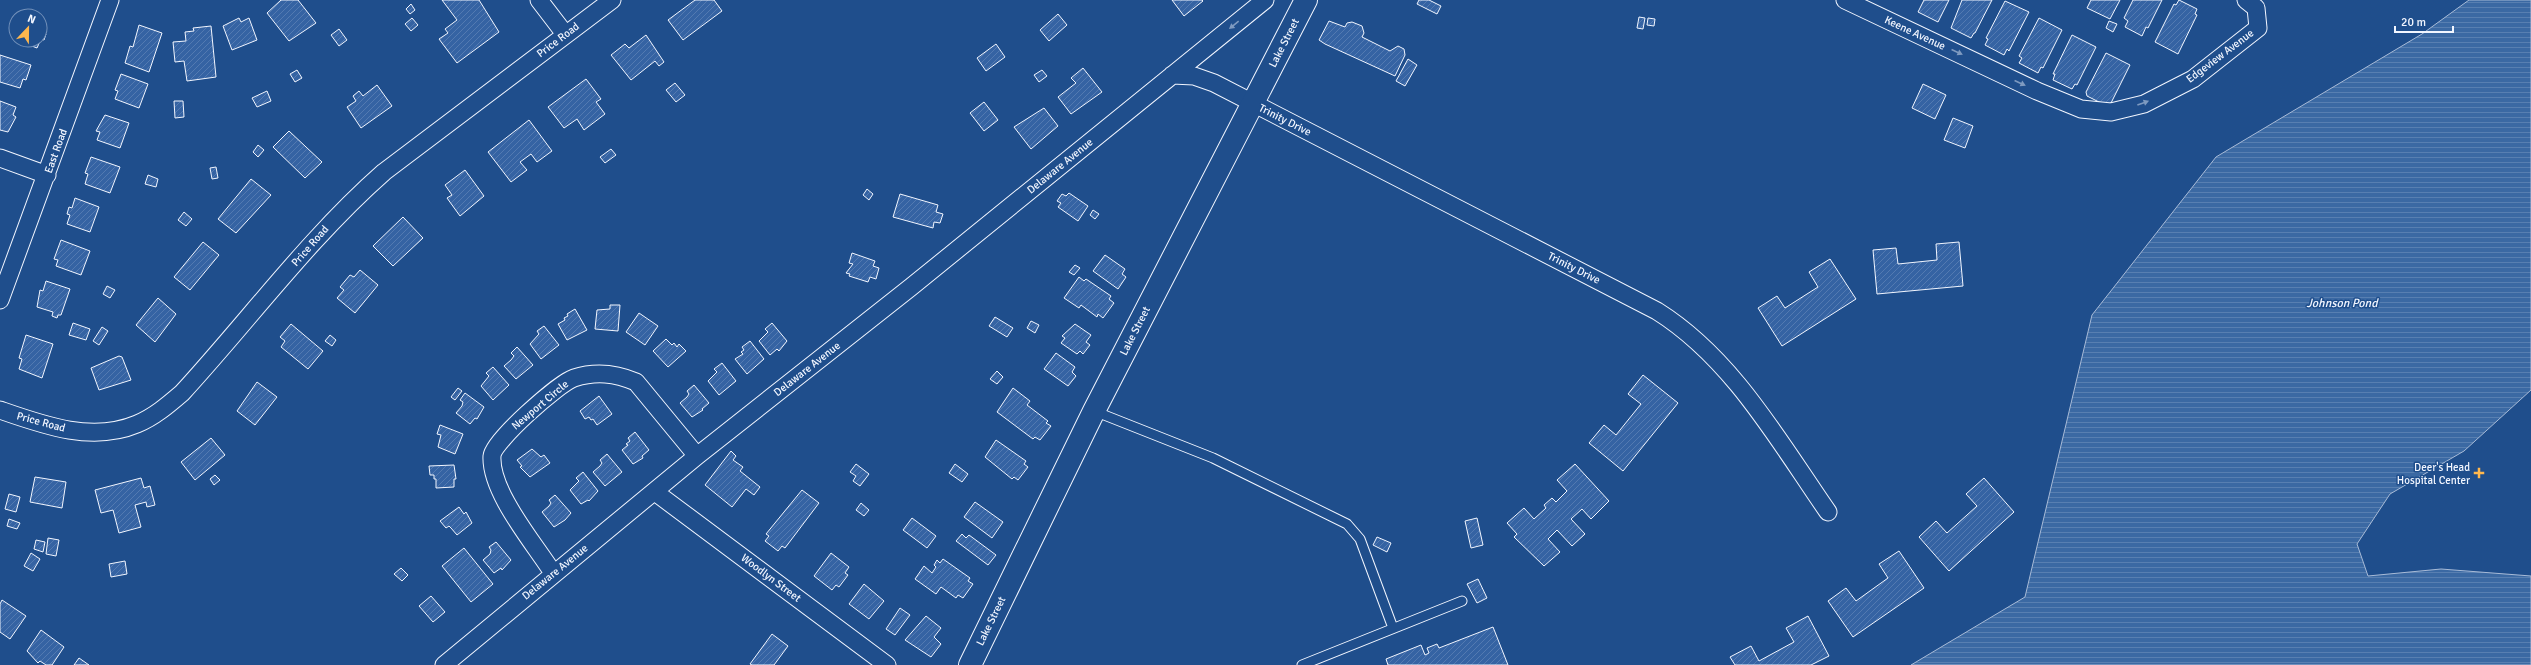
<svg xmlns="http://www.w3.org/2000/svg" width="2531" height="665" font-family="Signika,sans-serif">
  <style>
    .water { fill: url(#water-rules); stroke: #a8bbd7 }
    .building { fill: url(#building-hatch); stroke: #f2f6ff }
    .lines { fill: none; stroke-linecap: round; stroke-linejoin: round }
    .lane-casing { stroke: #f2f6ff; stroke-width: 11 }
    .street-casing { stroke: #f2f6ff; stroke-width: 19 }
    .secondary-casing { stroke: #f2f6ff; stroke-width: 24 }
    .lane { stroke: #1f4e8c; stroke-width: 9 }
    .street { stroke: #1f4e8c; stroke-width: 17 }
    .secondary { stroke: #1f4e8c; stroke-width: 22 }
    .oneway { fill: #7e9ac0 }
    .poi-dot { fill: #ffb74d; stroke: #1f4e8c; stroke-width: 1.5 }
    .labels { text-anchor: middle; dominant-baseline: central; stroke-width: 3; stroke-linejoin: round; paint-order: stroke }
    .street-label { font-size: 11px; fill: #f2f6ff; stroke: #1f4e8c }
    .poi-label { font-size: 11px; fill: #f2f6ff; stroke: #1f4e8c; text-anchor: end }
    .water-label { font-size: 12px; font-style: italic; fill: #f2f6ff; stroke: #1f4e8c }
  </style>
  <defs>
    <pattern id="water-rules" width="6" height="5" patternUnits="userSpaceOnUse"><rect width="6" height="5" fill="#3b69a3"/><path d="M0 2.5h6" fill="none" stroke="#587fb1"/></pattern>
    <pattern id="building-hatch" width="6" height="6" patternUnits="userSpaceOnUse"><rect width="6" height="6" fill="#3563a3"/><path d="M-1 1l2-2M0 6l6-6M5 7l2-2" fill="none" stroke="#537ab1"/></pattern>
  </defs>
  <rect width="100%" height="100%" fill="#1f4e8c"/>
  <path class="water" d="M2469,0H2531V390L2464,451L2390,494L2357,544L2368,576L2441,569L2531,576V665H1911L2025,597L2092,315L2216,157L2422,34Z"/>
  <path class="building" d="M281,0H298L316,23L289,41L267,13Z
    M442,0H479L499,32L457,63L439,39L448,33L445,29L457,20Z
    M695,0H714L722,11L683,40L668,20Z
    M1172,0H1202L1203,1L1184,16Z
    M1419,0H1429L1441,6L1437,14L1417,4Z
    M1924,0H1949L1938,22L1918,12Z
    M1962,0H1992L1975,33H1974L1971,38L1951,28Z
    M2091,0H2120L2110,19L2087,8Z
    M2133,0H2162L2148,28L2146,27L2142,36L2125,27L2128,21L2124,18Z
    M2179,0L2197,9L2195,14L2197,15L2178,54L2155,42L2174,4L2176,5Z
    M2005,1L2029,12L2009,51L2007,49L2004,55L1985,45L1988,39L1986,38Z
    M411,4L415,10L410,14L406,9Z
    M1058,14L1067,25L1049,41L1040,30Z
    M1639,17L1645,18L1643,29L1637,28Z
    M239,18L241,22L249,18L257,40L232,50L223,26Z
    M412,18L418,25L411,31L405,24Z
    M1648,18L1655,19L1654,26L1647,25Z
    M2039,18L2062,30L2043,68L2041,67L2038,73L2019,63L2022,58L2019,56Z
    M1329,21L1345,27L1347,23L1352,22L1362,26L1364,33L1362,37L1390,51L1398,46L1404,49L1405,55L1395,76L1325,44L1319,40Z
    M2109,21L2117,24L2113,32L2106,28Z
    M40,22L46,24L43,33L46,34L44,40L41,39L37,48L14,39L16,35V40H40Z
    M139,25L162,33L149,72L125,63L130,46L133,47Z
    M211,26L216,77L187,81L184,61L175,62L173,42L186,41L185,32L194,31L193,28Z
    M339,29L347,40L339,46L331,35Z
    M646,35L664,62L659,66L655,61L631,80L611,55L625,44L629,48Z
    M2072,35L2096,47L2077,85L2075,84L2072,89L2053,80L2055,74H2053Z
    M996,44L1005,57L986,71L977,58Z
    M2106,53L2130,65L2111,103L2107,106L2087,96L2086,92Z
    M0,55L31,65L26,80L23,79L20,88L0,82Z
    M1408,59L1417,65L1405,86L1396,81Z
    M1083,68L1102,92L1071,114L1058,97L1076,83L1071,78Z
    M297,70L302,78L295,82L290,74Z
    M1042,70L1047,76L1039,82L1034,75Z
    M121,74L148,84L139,108L115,99L118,91L115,90Z
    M586,79L601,99L596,102L605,114L584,130L577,119L564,128L548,107Z
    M675,83L685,95L676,102L666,90Z
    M1923,84L1946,95L1935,119L1912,108Z
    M377,85L392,106L361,128L347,107L356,101L353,96L359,91L363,96Z
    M267,91L271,101L257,107L252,98Z
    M0,101L16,107L13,115L16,117L8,132L0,130Z
    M174,101H183L184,117L175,118Z
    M984,102L998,120L984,131L970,113Z
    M1044,108L1058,126L1031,149L1014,127Z
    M105,115L129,123L120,148L97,140L100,132L96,131Z
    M1953,118L1973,126L1965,148L1944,140Z
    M529,120L552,151L537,162L531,154L520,162L527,170L511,182L488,152Z
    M289,131L322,162L305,178L273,147Z
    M258,145L264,150L258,157L253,152Z
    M611,149L616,155L605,163L600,157Z
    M91,157L120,167L110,193L85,184L88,174L85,173Z
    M216,167L218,178L212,179L210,168Z
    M465,170L484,196L460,216L447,198L452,195L445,185Z
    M148,175L158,179L156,187L145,184Z
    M251,179L271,195L236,233L218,219Z
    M867,189L873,194L869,200L863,195Z
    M1069,193L1088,206L1078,221L1058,207L1061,203L1057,201L1062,194L1066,196Z
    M900,194L938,205L936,212L943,214L940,223L934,222L933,228L893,217Z
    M75,198L99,207L90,232L67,224L70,215L67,214L69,207L72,208Z
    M1093,210L1099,214L1095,219L1090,215Z
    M184,212L192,219L186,226L178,220Z
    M403,217L423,238L393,266L373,246Z
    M61,240L90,251L81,275L56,266L58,260L54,259Z
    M203,242L219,255L190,290L174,277Z
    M1959,242L1963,286L1877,294L1873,250L1896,248L1898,264L1937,260L1936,244Z
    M852,253L875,261L873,266L879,268L876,279L870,277L868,282L849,276L850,274L846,273L853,264L849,263Z
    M1105,255L1125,269L1122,274L1126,277L1118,289L1093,271Z
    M1830,259L1856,299L1782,346L1758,308L1777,296L1785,308L1818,287L1809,272Z
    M1075,265L1080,268L1074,275L1069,272Z
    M360,270L378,285L355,313L337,298L344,290L340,287L350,275L354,277Z
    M1079,277L1084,281L1086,279L1111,296L1109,299L1114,303L1103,318L1098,314L1097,317L1081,305L1079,308L1064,298Z
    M46,281L70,289L61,315H58L57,318L52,316L53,312L37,307L40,290L43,291Z
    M107,286L115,290L110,298L103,294Z
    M158,298L176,314L155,342L136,325Z
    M610,305H620L618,331L595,329L597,310L610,309Z
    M575,309L587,330L567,340L558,324L565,320L564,318L568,316L567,314Z
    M639,313L658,326L645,345L626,332Z
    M995,317L1013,328L1007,337L989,326Z
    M1031,321L1039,325L1035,333L1027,328Z
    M73,323L90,329L86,340L69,335Z
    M772,323L787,341L779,351L777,349L770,355L759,341L768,332L765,329Z
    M291,324L323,351L308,369L281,347L285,341L280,337Z
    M1075,324L1091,335L1086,342L1090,345L1083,354L1080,351L1077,354L1061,343L1065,338L1062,336Z
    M544,326L559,345L541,359L530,344L539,334L537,331Z
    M102,327L108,331L99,345L93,341Z
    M26,335L53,344L42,378L19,369L22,359L19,358Z
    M330,335L336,340L332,346L325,341Z
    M666,339L672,345L674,343L677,347L679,344L686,351L668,367L653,351Z
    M750,341L764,359L747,374L735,359L743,354L741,352L744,350L742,347Z
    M517,347L533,365L516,379L504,366L511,360L514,356L511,353Z
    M1056,353L1075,367L1072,372L1076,376L1068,386L1044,369Z
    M119,356L122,357L131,380L99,390L91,368Z
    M722,363L736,381L719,395L708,381L717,372L714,369Z
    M493,367L509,385L493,400L481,386L489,376L486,373Z
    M997,371L1003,377L997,384L990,379Z
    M1643,375L1678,403L1623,471L1589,443L1604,425L1616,435L1641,404L1628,394Z
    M257,382L277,397L255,425L237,411Z
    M694,385L709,403L702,409L703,410L692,417L680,403L687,397L689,394L687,391Z
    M458,388L462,391L455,400L451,397Z
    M1013,388L1030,401L1027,405L1048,421L1046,423L1051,426L1040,440L1035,437L1033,439L997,412Z
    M465,393L484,407L477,419L475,418L470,424L456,413L462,406L463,402L460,400Z
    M599,396L612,414L597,425L593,419L591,420L589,417L585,419L580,411Z
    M440,425L463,434L455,454L438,447L441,435L437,434Z
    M635,432L649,450L642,456L643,458L633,464L622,450L628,445L626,444L630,441L628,438Z
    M211,438L225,455L195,480L181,462Z
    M996,440L1026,461L1024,464L1028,467L1018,480L1014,477L1012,479L985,457Z
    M532,449L541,457L544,455L550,463L530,477L520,467L522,466L517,460Z
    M731,451L736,456L733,460L743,467L740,471L760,487L754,495L746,489L732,507L705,485Z
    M607,454L622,472L605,486L593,472L600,466L602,463L600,460Z
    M856,464L869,474L860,486L853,481L856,476L850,472Z
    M955,464L968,474L962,482L949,473Z
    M1575,464L1609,501L1591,519L1582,509L1571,519L1585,534L1572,546L1557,530L1548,539L1560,552L1544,566L1514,537L1517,534L1507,523L1524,508L1534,519L1546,508L1544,505L1552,498L1556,502L1567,491L1557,480Z
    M454,465L456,479H454V487L436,488V479H434V475H430L429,466Z
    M583,472L598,491L589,501L588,500L581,504L570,490L579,481L576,478Z
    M215,475L220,480L214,485L210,479Z
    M35,477L66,482L62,508L30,502Z
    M141,478L144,488L150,486L155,505L147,507L146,502L135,505L141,527L119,533L113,510L101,513L95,490Z
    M1984,478L2014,512L1949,571L1919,537L1936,521L1947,533L1977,506L1966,494Z
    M802,490L819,503L785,548L782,546L778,551L765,541L769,536L766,534Z
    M9,494L20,497L16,512L5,509Z
    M555,495L571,513L565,520L554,527L542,512L549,506L551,503L549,500Z
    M975,502L1003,522L992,538L964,517Z
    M861,503L869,510L864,516L856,510Z
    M459,507L464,514L466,512L472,523L457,535L451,528L449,526L446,528L440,521Z
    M912,518L936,536L927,548L903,530Z
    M1477,518L1483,545L1471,548L1465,521Z
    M9,519L20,523L17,529L7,526Z
    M962,534L966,538L969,535L996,555L988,565L956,541Z
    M1377,537L1391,543L1387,552L1373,545Z
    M48,538L59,540L56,556L46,554Z
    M36,540L45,542L43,552L34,549Z
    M496,542L511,560L502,570L501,568L494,573L483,560L490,554L491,550L489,547Z
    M464,548L493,584L471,602L442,566Z
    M1899,551L1924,588L1853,637L1828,601L1846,588L1856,601L1888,578L1879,564Z
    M31,553L40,559L33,571L24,566Z
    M831,553L849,567L845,573L848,575L839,587L836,585L832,590L814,576Z
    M943,559L970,578L968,581L973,584L963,598L958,595L956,598L941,587L936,594L915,579L924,566L932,573L936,567L934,565L937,560L940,563Z
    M125,561L127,574L111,577L109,564Z
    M401,568L408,575L402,581L394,574Z
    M1478,579L1487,598L1477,603L1467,584Z
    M864,584L884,601L869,619L849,604Z
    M431,596L445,612L433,622L419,606Z
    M2,600L26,616L10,639L0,632V604Z
    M900,608L910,615L895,635L886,629Z
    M926,616L941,628L934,637L941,644L931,657L905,640Z
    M1808,616L1829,656L1811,665H1735L1730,657L1751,646L1759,661L1794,642L1786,628Z
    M1493,627L1508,665H1388L1386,659L1421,645L1425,655L1429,653L1427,648L1437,644L1439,648Z
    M41,630L64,647L52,665H46L40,661L38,663L27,651Z
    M772,634L788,646L774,665H752L750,664Z
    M79,658L89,665H74Z"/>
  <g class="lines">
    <g class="lane-casing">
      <path id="lane" d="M1094,411L1213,458L1347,524L1360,539L1393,628
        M1302,665L1462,601"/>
    </g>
    <g class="street-casing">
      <path id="street" d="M539,0L565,34
        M1845,0L2037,91L2081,109L2111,112L2144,104L2193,79L2258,28L2256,8L2246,0
        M1172,75L1194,76L1214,83L1657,311C1732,358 1778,440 1828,512
        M0,158L47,175
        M0,300L110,0
        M0,410C43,425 92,443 137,424C154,417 168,405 182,393C249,320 309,238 384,172L612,0
        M655,492L887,665
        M553,573C534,543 490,492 492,456C493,441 559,383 574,378C596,371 615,373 636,382L697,456
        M444,665L697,456L911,287L1265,0"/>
    </g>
    <g class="secondary-casing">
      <path id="secondary" d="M970,665L1094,411L1306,0"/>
    </g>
    <use href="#lane" class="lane"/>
    <use href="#street" class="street"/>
    <use href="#secondary" class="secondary"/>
  </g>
  <defs><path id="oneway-solid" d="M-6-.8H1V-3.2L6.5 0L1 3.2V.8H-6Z"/></defs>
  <g class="oneway">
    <use href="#oneway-solid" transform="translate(1234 25) rotate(141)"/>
    <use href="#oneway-solid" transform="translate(1957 52) rotate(25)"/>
    <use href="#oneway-solid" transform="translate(2020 83) rotate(25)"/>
    <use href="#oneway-solid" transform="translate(2143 103) rotate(-20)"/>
  </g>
  <path class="poi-dot" d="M2477 467h4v4h4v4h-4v4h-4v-4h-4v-4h4z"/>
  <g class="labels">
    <g class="street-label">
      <text transform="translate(1915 33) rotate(25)">Keene Avenue</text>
      <text transform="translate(558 40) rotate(-37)">Price Road</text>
      <text transform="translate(1284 43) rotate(-63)">Lake Street</text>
      <text transform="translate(2220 56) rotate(-37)">Edgeview Avenue</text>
      <text transform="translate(1285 120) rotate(27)">Trinity Drive</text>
      <text transform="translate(56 151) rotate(-70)">East Road</text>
      <text transform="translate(1060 166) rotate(-39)">Delaware Avenue</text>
      <text transform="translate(310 246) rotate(-49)">Price Road</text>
      <text transform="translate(1574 268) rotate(27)">Trinity Drive</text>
      <text transform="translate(1135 331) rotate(-63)">Lake Street</text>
      <text transform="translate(807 369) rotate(-38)">Delaware Avenue</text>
      <text transform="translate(540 405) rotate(-40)">Newport Circle</text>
      <text transform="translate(41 422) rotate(15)">Price Road</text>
      <text transform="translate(555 572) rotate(-39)">Delaware Avenue</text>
      <text transform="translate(771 578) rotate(37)">Woodlyn Street</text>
      <text transform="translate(991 621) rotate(-64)">Lake Street</text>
    </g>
    <g class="poi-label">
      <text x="2470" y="467">Deer's Head<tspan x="2470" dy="13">Hospital Center</tspan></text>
    </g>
    <g class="water-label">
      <text x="2342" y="303">Johnson Pond</text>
    </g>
  </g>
  <g transform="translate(28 28) rotate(22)"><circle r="19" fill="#1f4e8c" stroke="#7391ba"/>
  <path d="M0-3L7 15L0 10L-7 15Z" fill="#ffb74d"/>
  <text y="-6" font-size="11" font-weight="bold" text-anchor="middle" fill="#f2f6ff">N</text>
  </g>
  <path d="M2395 26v6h58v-6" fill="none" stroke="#f2f6ff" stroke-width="2"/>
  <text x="2401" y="26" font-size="12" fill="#f2f6ff" stroke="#1f4e8c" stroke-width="3" paint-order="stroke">20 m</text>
</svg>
